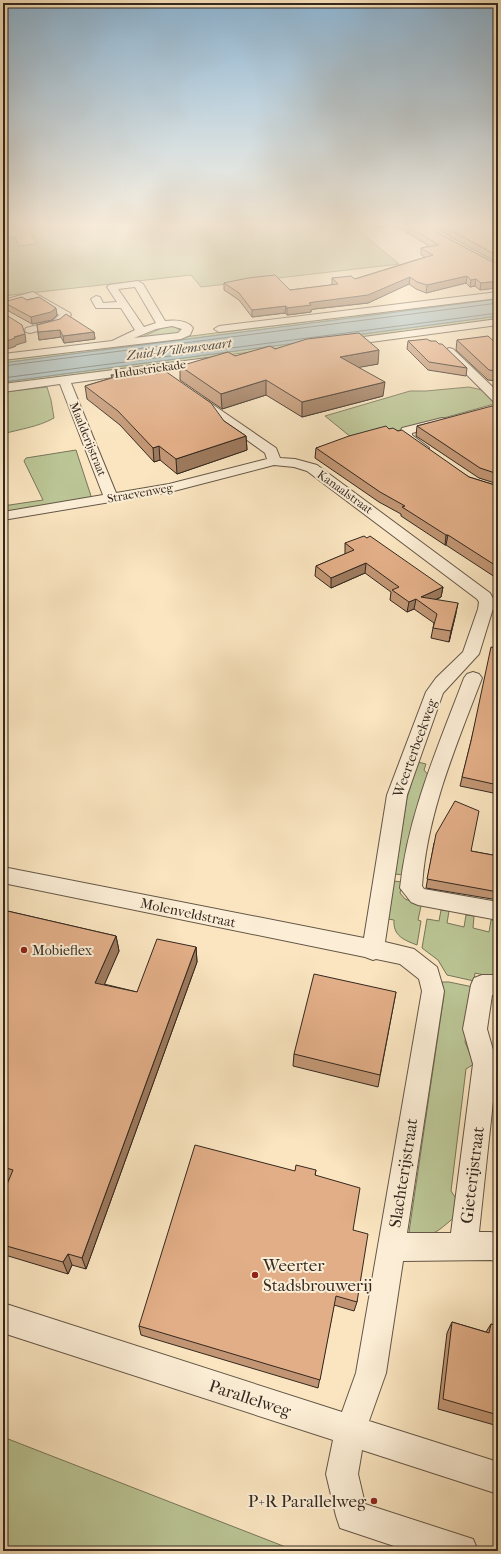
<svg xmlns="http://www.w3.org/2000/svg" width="501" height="1554" font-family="'IM FELL French Canon',serif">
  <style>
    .green { fill: #bbc595; stroke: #77765a }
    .water { fill: #a4bcbd; stroke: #77817e }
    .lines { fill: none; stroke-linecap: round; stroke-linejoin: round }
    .shore { stroke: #6c726e; stroke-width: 1 }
    .minor-casing { stroke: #655747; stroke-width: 2 }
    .minor { fill: #fceed6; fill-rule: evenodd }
    .wall { fill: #c29674; stroke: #33281f }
    .shaded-wall { fill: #9e7a5e; stroke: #33281f }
    .building { fill: #e2ae87; stroke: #33281f }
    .poi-dot { fill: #8f2418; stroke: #fceed6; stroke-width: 1.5 }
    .labels { text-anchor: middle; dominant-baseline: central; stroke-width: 4; stroke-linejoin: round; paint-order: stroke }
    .far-street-label { font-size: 12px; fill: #33281f; stroke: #fceed6 }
    .far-water-label { font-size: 13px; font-style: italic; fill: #55544e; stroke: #fceed6 }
    .street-label { font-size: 14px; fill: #33281f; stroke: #fceed6 }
    .poi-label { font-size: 14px; fill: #33281f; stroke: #fceed6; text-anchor: start }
    .near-street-label { font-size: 17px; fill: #33281f; stroke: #fceed6 }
    .near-poi-label { font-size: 17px; fill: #33281f; stroke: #fceed6; text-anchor: start }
  </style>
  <rect width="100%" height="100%" fill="#fae5c0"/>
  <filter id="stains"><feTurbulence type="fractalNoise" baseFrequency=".005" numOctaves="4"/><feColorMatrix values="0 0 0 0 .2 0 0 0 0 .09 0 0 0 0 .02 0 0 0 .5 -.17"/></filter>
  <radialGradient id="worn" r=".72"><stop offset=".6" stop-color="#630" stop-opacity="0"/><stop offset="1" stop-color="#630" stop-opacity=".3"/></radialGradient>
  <path class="green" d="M29,224H351L399,264L201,287L191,275L3,296V238L15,237L19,246L36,244L28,225Z
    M498,297V299L3,363V360Z
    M498,316V319L3,385V382Z
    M167,326H173L182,331L175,334L137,339Z
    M47,387L51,400L54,418C38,427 20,429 3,434L4,392Z
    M469,387L482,390L496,400L494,404L357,442L325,416L410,391H426Z
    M76,450L92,499L3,513V506L43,500L24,461L26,458Z
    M418,762L426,764L424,770L430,777L403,875L395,874L407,798Z
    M394,881L402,882L400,893L405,899L419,904L421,906L418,920L421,921L417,945C404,940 393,936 394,920L388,919Z
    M441,910L449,911L447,923L464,927L466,915L474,916L473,928L489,932L491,920L498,921V978L475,973L474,981L447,975L438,960L422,948L427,919L439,921Z
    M442,982H449L473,987L465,1042L474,1064L466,1069L451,1191L457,1200L455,1217C437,1231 434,1239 409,1232L444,995Z
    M3,1437L296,1551H19L3,1544Z"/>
  <path class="water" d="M498,299V316L3,382V363Z"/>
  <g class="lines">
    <path class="shore" d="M3,366L498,303
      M3,378L498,313"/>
    <g class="minor-casing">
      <path id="minor" d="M138,281L143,284L165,321C175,320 187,320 193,328L190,335L181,339L3,360V354L112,341L135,330L121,308H96L91,299L96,296L100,297L103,303L117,302L107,287L109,285ZM135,287L156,323L144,327L118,289ZM172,326L182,329L178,333L134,338L156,329Z
        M33,292L70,313L71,315L61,325L30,333L26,332L25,330L26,328L53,321L59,315L32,298L3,306V300Z
        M498,292V298L219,332L214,329L219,326Z
        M498,319V325L341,346L336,343L341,340Z
        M449,348L453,349L498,392V403L494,402L443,351Z
        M216,357L222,360L220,362L71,383L116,493L169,484L267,459L265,453L193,401L195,398H203L276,448L280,458L295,459L317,465L490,593L495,602L479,654L443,693L407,795L385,942L414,949L437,967L444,991L407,1233H451L473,1064L463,1029L471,985L474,978L482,975H498V995H492L487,1029L497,1064L479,1232H491L498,1234V1262L491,1260L403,1261L386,1373L369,1421L498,1462V1494L362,1450L358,1474L365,1504L473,1539L478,1551H409L340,1528L336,1516L326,1474L333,1440L3,1333V1303L342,1412L356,1373L422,991L419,979L400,964L376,959L373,960L365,957L3,883V867L364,938L387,795L426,692L436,678L463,652L478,609L479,602L477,599L307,471L294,467L274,465L170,492L3,520V512L103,495L60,384L3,392V384Z
        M442,418L446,419L448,422L446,425L412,433V435L429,448L428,451H418L399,436L402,428Z
        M473,672L479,674L482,678C456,746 427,813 422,886L424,889L498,902V920L418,905L411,902L400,888C408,814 438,747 464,678L467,674Z"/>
    </g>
    <use href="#minor" class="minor"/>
  </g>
  <path class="wall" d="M346,224H362L360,226Z
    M372,224H421L498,265L480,290L475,286L470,287L466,283L426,293L416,289L409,284L368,303L314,309L311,310V312L287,315L285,313L252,317L239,300L224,290V283L290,290L332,285V278L355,279L425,257L421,255V248L429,246L399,228L395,229L391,226L378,228Z
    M427,224H498V263Z
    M27,300L57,315L52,320L32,324L5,309L3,302Z
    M37,325L94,332L95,339L64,343L61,337L39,340Z
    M457,340L498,345V381L488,380L456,350Z
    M408,341H430L439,344L467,368L466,376L428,370L407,349Z
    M275,349L378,364L359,367L383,396L302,417L266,395L222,409L180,380V366Z
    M111,375L224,421L246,436L247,450L177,474L160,460L154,462L120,425L87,399L85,386L112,378Z
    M498,406V484L479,478L416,436L417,426Z
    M389,429L398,431L469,477L498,486V579L446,545H445L401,516V514L379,502L315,458L316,448Z
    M345,543L443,587L441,597L436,600L456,613L449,642L431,638L434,623L414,609L407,612L390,600L391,592L365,573L331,588L315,576L316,566L345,554Z
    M496,628H498V800H496L498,794L460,786L494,647V637Z
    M434,843L471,851L498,856V900L426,888Z
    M3,910L116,936L119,951L104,984L137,992L196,947L197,962L86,1269L72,1265L68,1274L5,1255L3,1251V1194L9,1180L3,1178Z
    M396,992L378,1087L293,1066L294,1054Z
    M498,1166V1206L494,1205Z
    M316,1170L315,1175L353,1230L357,1302L354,1311L334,1305L318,1388L141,1335L139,1326Z
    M452,1322L486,1332L491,1324L498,1326V1426L438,1409L447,1333Z"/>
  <path class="shaded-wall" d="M379,224H391V226L378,228Z
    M396,224H400L399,228L395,229Z
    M467,276L466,283L426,293L427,285Z
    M410,277L409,284L368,303L314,309L311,310V312L287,315V308L309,303Z
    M476,279L475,286L470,287L471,280Z
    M498,281V288L480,290L481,283Z
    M286,306L285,313L252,317V310Z
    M56,308L57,315L52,320L32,324L31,317Z
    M60,330L61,337L39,340L38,332Z
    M94,332L95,339L64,343L63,336Z
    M25,334L26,342L16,345V346L11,348L3,349V341Z
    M379,350L378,364L339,371L340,357Z
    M266,380V395L222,409L221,394Z
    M385,382L383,396L302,417V402Z
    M246,436L247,450L177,474L176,459Z
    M159,446L160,460L154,462L153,448Z
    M446,535H448L446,545H445Z
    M366,563L365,573L331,588V578Z
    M443,587L441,597L424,605L421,597Z
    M416,599L414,609L407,612L409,602Z
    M458,603L456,613L449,642L451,631Z
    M116,936L119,951L99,997L95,983Z
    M196,947L197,962L86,1269L82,1258Z
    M68,1254L72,1265L68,1274L63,1262Z"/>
  <path class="building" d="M404,224H421L498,265V281L481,283L476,279L471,280L467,276L427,285L417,282L410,277L368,295L314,302L309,303L311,305L287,308L286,306L252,310L239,293L224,283L248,278L275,275L290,290L338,284L332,278L351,276L355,279L433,255L421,248L439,245Z
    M440,224H498V256Z
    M22,297L27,300L39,297L56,308L51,312L31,317L3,302Z
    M3,313L22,325L25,334L14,337L15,338L10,340L3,341Z
    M66,314L94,332L63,336L60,330L38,332L37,325L60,319Z
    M359,333L379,350L340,357L385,382L302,402L266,380L221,394L180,366L228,352L235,356L270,346L275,349L307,339Z
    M488,336L498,345V371L489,370L457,340Z
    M427,339L430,341H436L439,344H442L467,368L429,362L408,341Z
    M150,370L156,374L165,371L211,403L224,421L246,436L176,459L159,446L153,448L118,411L85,386L115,377L111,375Z
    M492,406L494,407L498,406V474L480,468L417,426Z
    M386,426L389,429L393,428L398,431L402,430L469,477L498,486V567L448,535H446L402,507L405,506L380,492L316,448L349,436Z
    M364,536L367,538L370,536L443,587L421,597L458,603L451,631L433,628L437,614L416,599L409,602L392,590L399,587L366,563L331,578L316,566L354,550L345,543Z
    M496,628H498V785L462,777L471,741L491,647L496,648Z
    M455,801L479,811L471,851L498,856V892L427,879L436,834Z
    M3,910L116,936L95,983L137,992L157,939L196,947L82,1258L68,1254L63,1262L3,1245V1194L13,1170L3,1167Z
    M314,974L396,992L380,1075L294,1054Z
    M195,1145L295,1171L296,1165L316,1170L315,1175L360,1188L353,1230L368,1234L357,1302L336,1296L320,1380L139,1326Z
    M452,1322L489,1333L491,1324L498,1326V1415L443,1399Z"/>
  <linearGradient id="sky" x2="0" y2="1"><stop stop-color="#8db7d7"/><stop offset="0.51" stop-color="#fdf3e3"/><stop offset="1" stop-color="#fdf3e3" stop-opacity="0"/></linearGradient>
  <rect width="501" height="441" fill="url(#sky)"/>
  <g class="poi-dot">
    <circle cx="24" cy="950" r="4"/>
    <circle cx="255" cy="1275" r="4"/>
    <circle cx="374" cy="1501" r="4"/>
  </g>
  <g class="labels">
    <g class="far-street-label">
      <text transform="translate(150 369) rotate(-8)">Industriekade</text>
      <text transform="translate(88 439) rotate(68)">Maalderijstraat</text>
      <text transform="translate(345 492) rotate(36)">Kanaalstraat</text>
      <text transform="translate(140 493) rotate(-10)">Straevenweg</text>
    </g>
    <g class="far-water-label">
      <text transform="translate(179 349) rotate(-7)">Zuid-Willemsvaart</text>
    </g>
    <g class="street-label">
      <text transform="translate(415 748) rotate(-70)">Weerterbeekweg</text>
      <text transform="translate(188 913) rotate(12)">Molenveldstraat</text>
    </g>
    <g class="poi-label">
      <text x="32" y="950">Mobieflex</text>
    </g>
    <g class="near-street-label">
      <text transform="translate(403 1173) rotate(-81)">Slachterijstraat</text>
      <text transform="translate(472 1175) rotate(-83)">Gieterijstraat</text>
      <text transform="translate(250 1398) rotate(18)">Parallelweg</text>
    </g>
    <g class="near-poi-label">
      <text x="263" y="1265">Weerter<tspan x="263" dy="20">Stadsbrouwerij</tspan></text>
      <text x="366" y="1501" text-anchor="end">P+R Parallelweg</text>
    </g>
  </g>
  <rect width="501" height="1554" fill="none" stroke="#fae5c0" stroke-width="16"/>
  <rect x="4" y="4" width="493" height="1546" fill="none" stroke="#33281f" stroke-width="2"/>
  <rect x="8" y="8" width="485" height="1538" fill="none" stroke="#33281f"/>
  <rect width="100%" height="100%" filter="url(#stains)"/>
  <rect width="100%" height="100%" fill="url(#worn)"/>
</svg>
